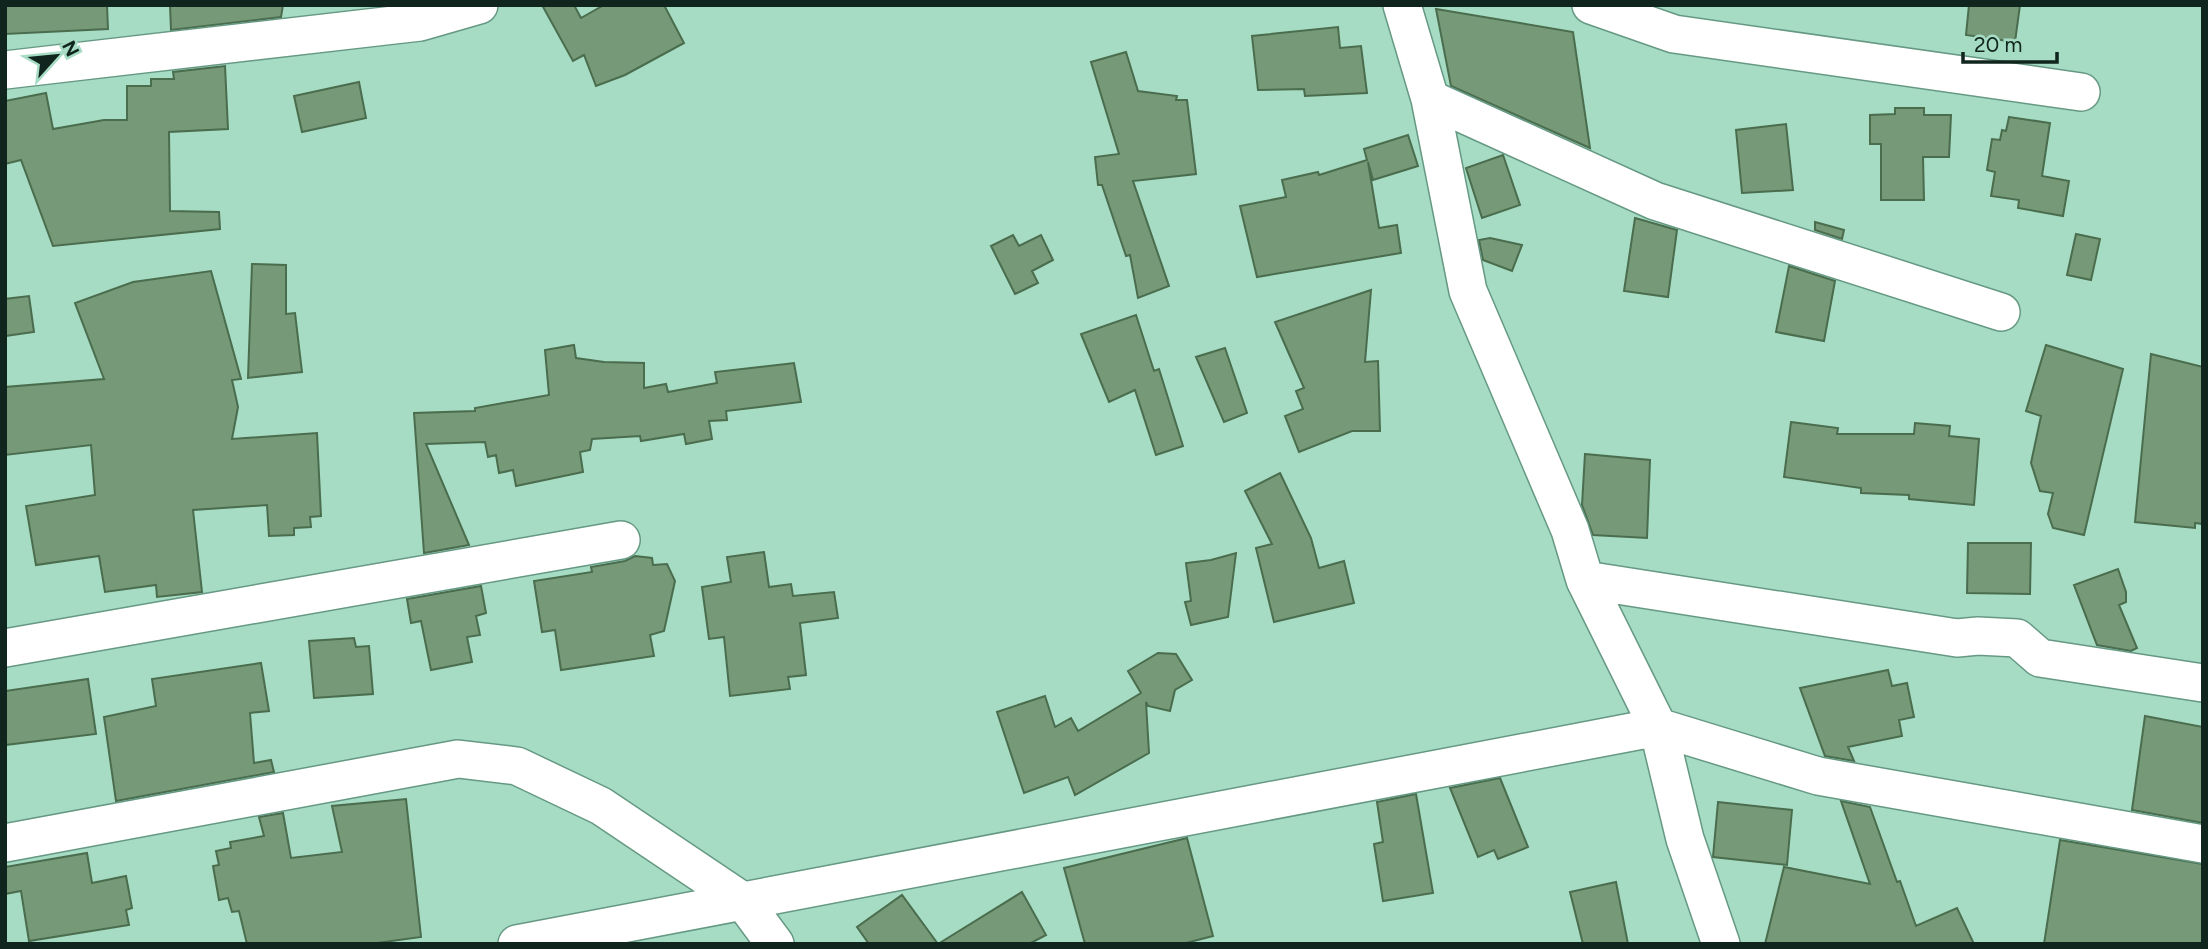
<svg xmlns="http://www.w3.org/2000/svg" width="2208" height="949" font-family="Figtree,sans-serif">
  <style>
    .building { fill: #769978; stroke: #4a6d4d; stroke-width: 2 }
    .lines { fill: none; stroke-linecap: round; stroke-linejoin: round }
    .minor-casing { stroke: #669984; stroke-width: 40 }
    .minor { stroke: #fff; stroke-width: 37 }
  </style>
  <rect width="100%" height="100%" fill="#a6dbc4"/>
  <path class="building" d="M5,5H107L108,29L5,34Z
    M170,5H283L281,17L171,30Z
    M542,5H574L581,18L604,5H664L684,43L625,75L596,86L584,55L573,61Z
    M1969,5H2020L2015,42L1966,35Z
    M1436,9L1573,32L1590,148L1451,86Z
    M1338,27L1340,48L1361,46L1367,93L1305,96L1304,89L1258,90L1252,36Z
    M1126,52L1138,91L1177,96L1176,100H1187L1196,174L1133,181L1169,286L1138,298L1130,255L1126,256L1102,185H1098L1095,157L1119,154L1091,62Z
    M225,66L228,129L169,132L170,211L219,212L220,229L53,246L21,160L5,164V101L46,93L53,129L104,120H127V86H151V79H174L173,72Z
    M359,82L366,118L302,132L294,96Z
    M1895,108H1924V115H1951L1949,157H1923L1924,200H1881V144H1870V115L1895,114Z
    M2009,117L2050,123L2042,176L2069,181L2063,216L2018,208L2019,200L1991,196L1995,172L1987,170L1992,139L2000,140L2002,130L2006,131Z
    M1786,124L1793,190L1742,193L1736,130Z
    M1408,135L1418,166L1373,180L1368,162L1379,228L1397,225L1401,253L1257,277L1240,206L1286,197L1282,180L1318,172L1319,175L1367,160L1364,149Z
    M1503,155L1520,205L1482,218L1466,168Z
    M1635,218L1677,230L1668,297L1624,291Z
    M1815,222L1844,230L1842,239L1815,230Z
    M2076,234L2100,239L2091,280L2067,275Z
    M1013,235L1019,246L1041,235L1053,260L1032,271L1038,283L1015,294L991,246Z
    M1490,238L1522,245L1512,271L1483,260L1479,240Z
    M252,264L286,265V314L295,313L302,372L248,378Z
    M1789,266L1835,281L1824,341L1776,332Z
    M211,271L241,379L232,380L238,407L232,439L317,433L321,516L310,517L311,527L294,528V535L269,536L267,505L193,510L202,592L157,597L156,585L105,592L99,556L36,565L26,506L95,495L91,445L5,455V387L104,379L75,303L133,282Z
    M1371,290L1365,362L1378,361L1380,431H1352L1299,452L1285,416L1303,409L1296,391L1304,388L1275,322Z
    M29,296L34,332L5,336V299Z
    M1136,315L1154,371L1159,369L1183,446L1156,455L1135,390L1109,402L1081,334Z
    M574,345L576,358L604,362L644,363V388L666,384L668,392L717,383L715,372L794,363L801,402L726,411L727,420L709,421L712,439L686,444L684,434L641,441L640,436L592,439L590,450L580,452L583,472L516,486L513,470L499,473L496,455L488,457L485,442L426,444L469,545L424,553L414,413L475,411V408L549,395L545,350Z
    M2046,345L2123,369L2084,535L2053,528L2048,514L2053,493L2040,491L2031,463L2041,416L2026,411Z
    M1225,348L1247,413L1224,422L1196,357Z
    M2151,354L2203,367V524L2195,523V528L2135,522Z
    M1791,422L1838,428L1837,434H1914L1915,423L1950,426L1949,436L1979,439L1974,505L1909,499V495L1861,493V488L1784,477Z
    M1585,454L1650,460L1647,538L1593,535L1582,505Z
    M1280,473L1311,538L1319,568L1344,561L1354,603L1274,622L1256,548L1272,544L1245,491Z
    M1968,543H2031L2030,594L1967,593Z
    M764,552L769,587L791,584L793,596L834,592L838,618L800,623L806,675L788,677L790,689L730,696L724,637L709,639L702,587L731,582L727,557Z
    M1236,553L1228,617L1191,625L1185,602L1191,601L1186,563L1211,560Z
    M635,556L652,558L653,565L667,564L675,581L664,631L650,635L654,656L561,670L555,630L542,632L534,581L592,572L591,567L625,561Z
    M2118,569L2126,592V602L2119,605L2137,648L2131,651L2097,645L2074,585Z
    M481,586L486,613L476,616L480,635L467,637L472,662L431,670L421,621L411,623L407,599Z
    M354,638L356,647L369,646L373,694L314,698L309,641Z
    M1158,653L1176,654L1192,680L1175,690L1170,711L1148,706L1146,702L1149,753L1075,795L1068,777L1024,793L997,712L1045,696L1055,727L1071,718L1078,731L1141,693L1128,671Z
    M261,663L269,711L250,713L254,763L271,760L274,772L116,801L104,717L156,706L152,679Z
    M1888,670L1892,686L1907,683L1914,717L1899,720L1902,736L1848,747L1854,761L1825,756L1800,688Z
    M88,679L96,734L5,745V691Z
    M2145,716L2203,727V823L2132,810Z
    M1500,778L1528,847L1498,859L1494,850L1478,857L1450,788Z
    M1416,794L1433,893L1383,901L1374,844L1383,842L1377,802Z
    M406,799L421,937L370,944H247L239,911L232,912L228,898L219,900L213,866L219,865L216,851L231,848L230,842L264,836L259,817L283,813L291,858L342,852L332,806Z
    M1841,801L1870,807L1897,882L1900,881L1916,926L1957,908L1974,944H1765L1784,867L1870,884Z
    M1718,802L1792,810L1787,865L1713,857Z
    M1187,838L1213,936L1182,944H1085L1064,868Z
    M2060,840L2203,864L2202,944H2044Z
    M87,853L92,883L126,876L132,908L126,910L129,925L29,941L21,891L5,894V867Z
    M1616,882L1628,944H1583L1570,892Z
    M1022,892L1046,935L1029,944H869L857,927L902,895L938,944Z"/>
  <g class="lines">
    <g class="minor-casing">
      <path id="minor" d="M1402,5L1430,99L1468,291L1570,530L1585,580L1658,727L1685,839L1721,944
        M1591,5L1674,34L2081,92
        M5,70L420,22L479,5
        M1430,99L1655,201L2001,312
        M1585,580L1957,638L1978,636L2017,638L2040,658L2203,683
        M5,648L621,540
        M5,843L458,759L517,766L601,806L744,902L775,944
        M517,944L1658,727L1818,776L2203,844"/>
    </g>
    <use href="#minor" class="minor"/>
  </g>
  <rect width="2208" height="949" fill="none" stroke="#10251d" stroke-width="14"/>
  <g transform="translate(56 56) rotate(63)" stroke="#a6dbc4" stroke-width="5" paint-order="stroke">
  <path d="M0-5L12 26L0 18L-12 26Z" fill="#10251d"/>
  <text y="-10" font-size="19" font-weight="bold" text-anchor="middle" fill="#10251d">N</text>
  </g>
  <path d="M1963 52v10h94v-10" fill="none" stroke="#10251d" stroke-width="3.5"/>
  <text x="1974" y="52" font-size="21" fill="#10251d" stroke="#a6dbc4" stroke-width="5" paint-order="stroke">20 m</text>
</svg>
